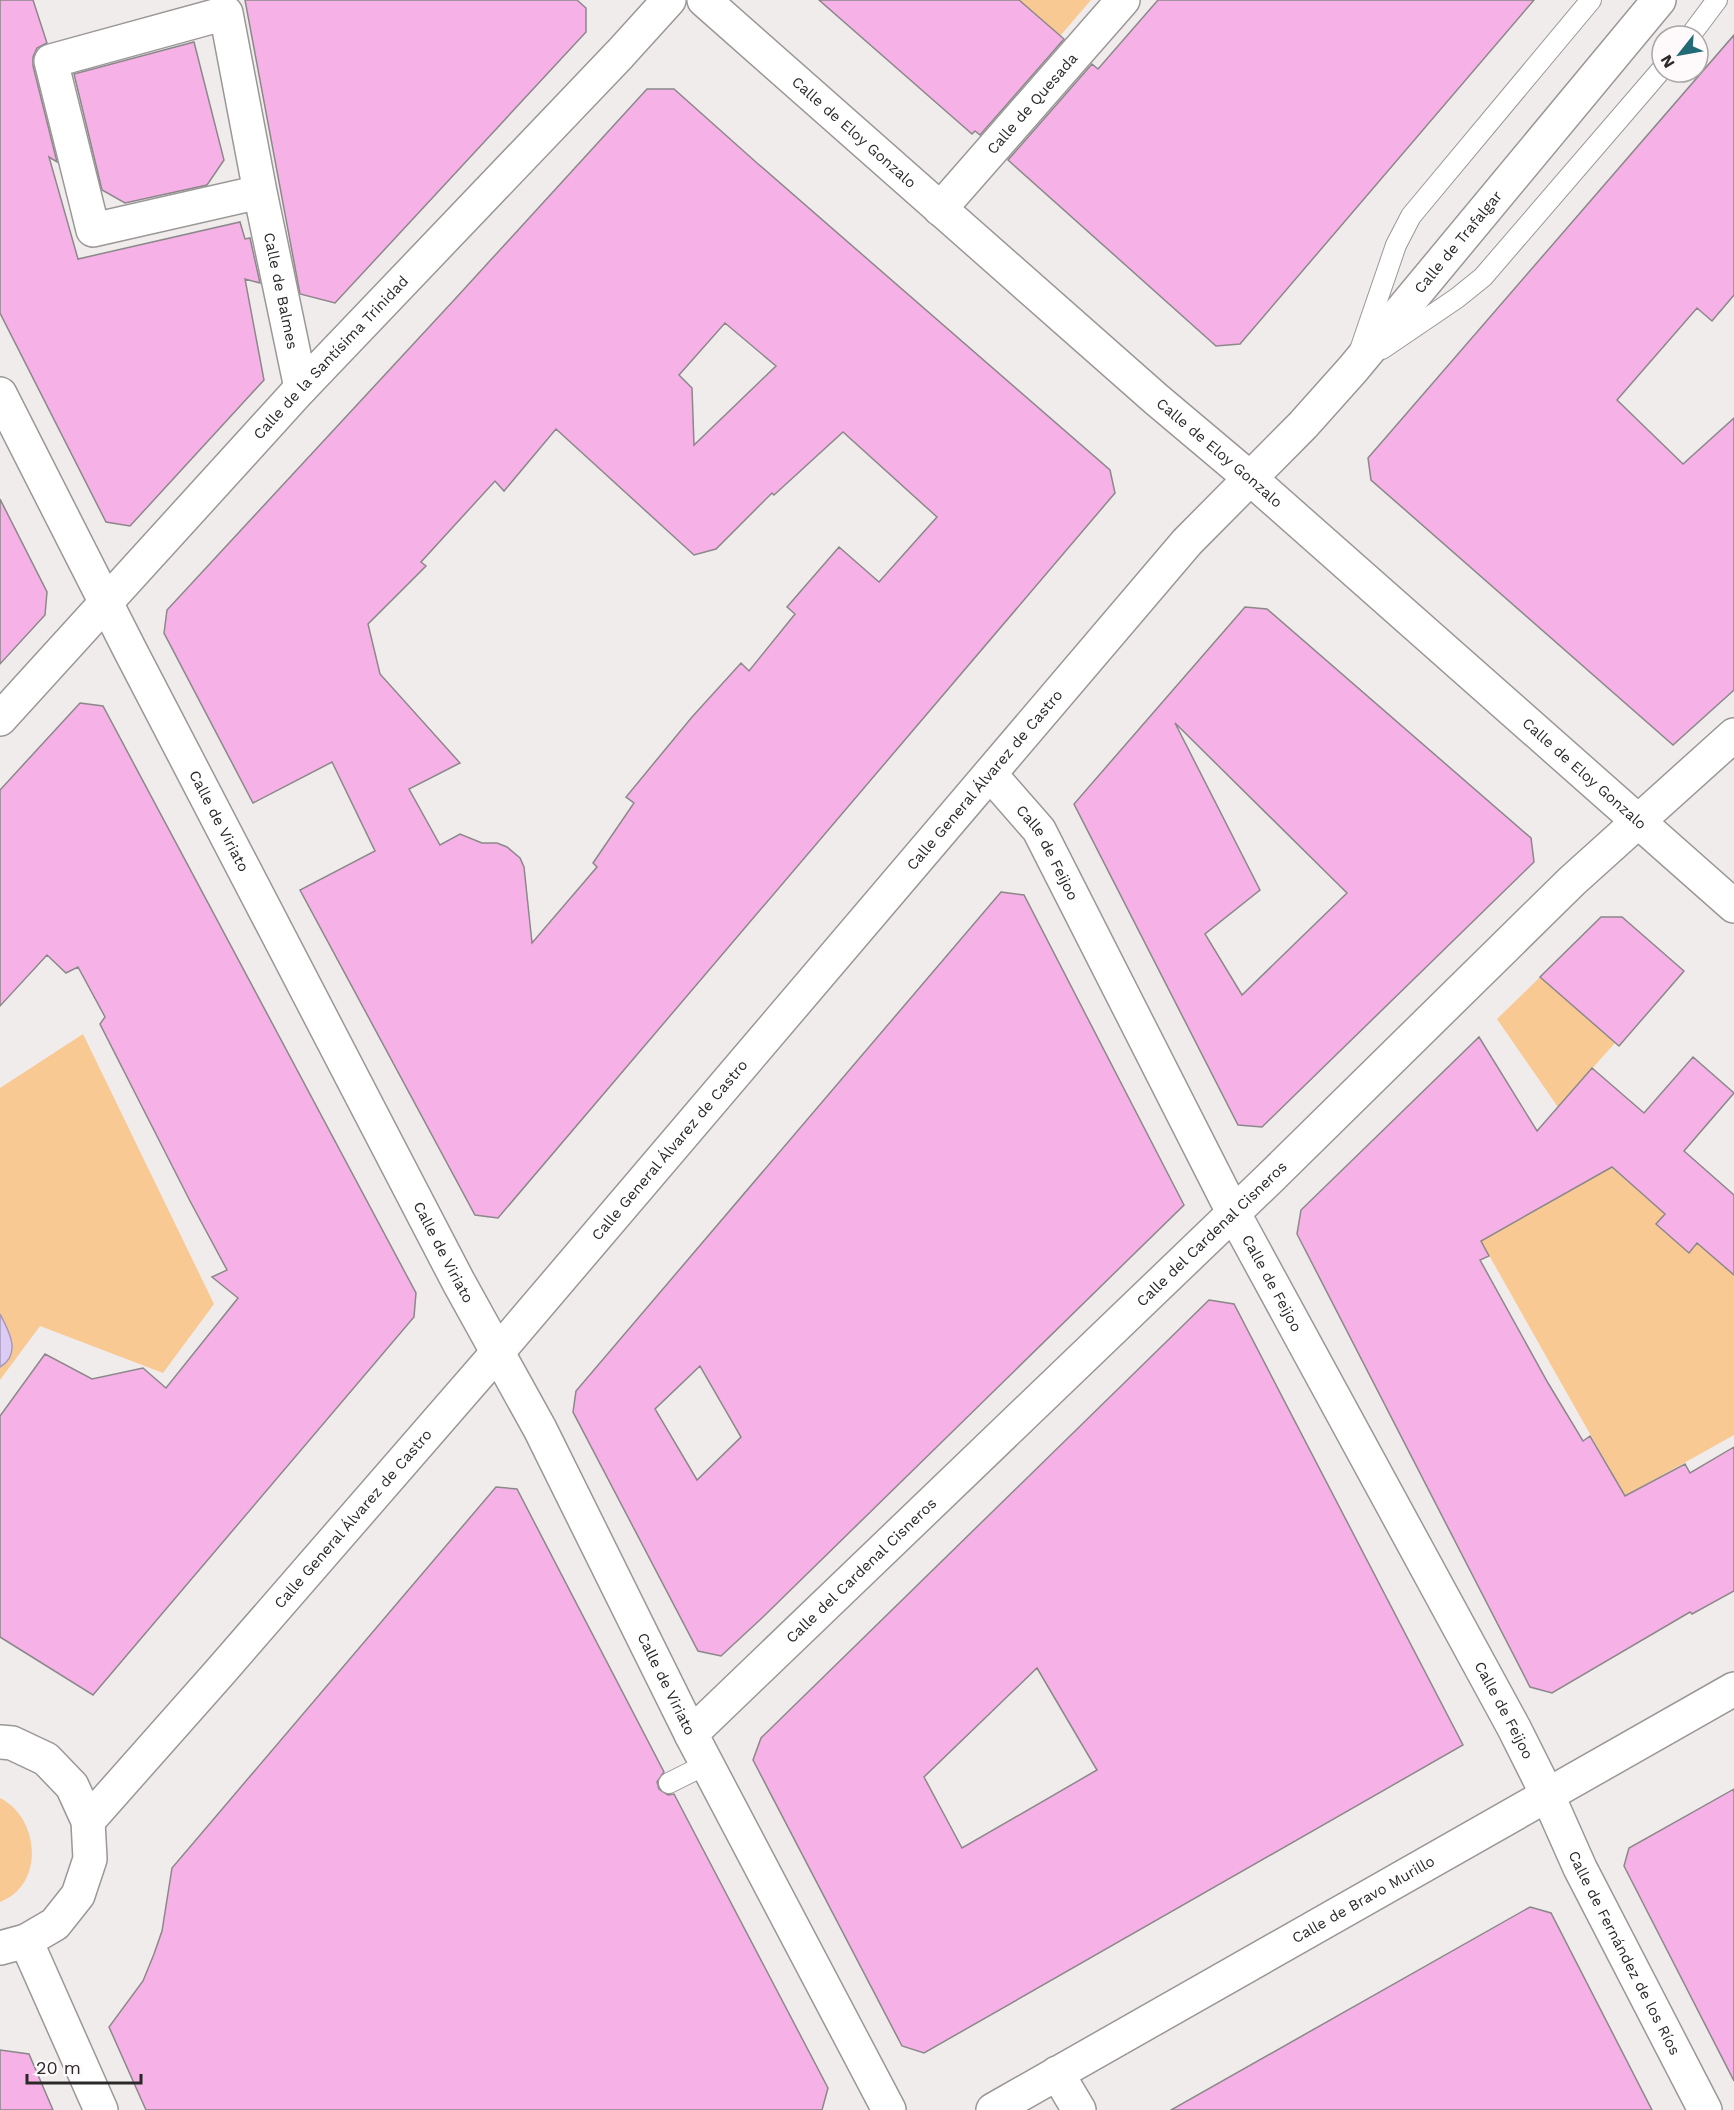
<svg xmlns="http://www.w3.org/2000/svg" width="1734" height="2110" font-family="'Work Sans',sans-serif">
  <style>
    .green { fill: #f9c993 }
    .water { fill: #dccbf5; stroke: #a79ab8; stroke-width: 1.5 }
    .building { fill: #f6b2e6; stroke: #8b888a; stroke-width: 1.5; fill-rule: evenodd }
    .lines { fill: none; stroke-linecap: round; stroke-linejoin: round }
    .lane-casing { stroke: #9b9797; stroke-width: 22 }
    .street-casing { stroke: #9b9797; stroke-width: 36 }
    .secondary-casing { stroke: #9b9797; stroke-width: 36 }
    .lane { stroke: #fff; stroke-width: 20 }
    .street { stroke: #fff; stroke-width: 33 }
    .secondary { stroke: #fff; stroke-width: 33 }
    .labels { text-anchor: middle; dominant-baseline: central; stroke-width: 5; stroke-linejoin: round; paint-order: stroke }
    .street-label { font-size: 15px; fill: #2a2929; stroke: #fef9fa }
  </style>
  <rect width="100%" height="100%" fill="#f1ecec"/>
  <path class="green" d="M1019,0H1091L1060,36Z
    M1540,977L1615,1043L1572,1091L1562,1113L1497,1019Z
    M83,1034L214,1304L163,1373L40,1326L0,1380V1088Z
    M1604,1161L1665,1214L1657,1224L1688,1253L1697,1243L1734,1275V1435L1625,1496L1481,1241L1573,1189Z
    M0,1798C40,1818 45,1885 0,1902Z"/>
  <path class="water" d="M0,1314C9,1331 22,1354 0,1367Z"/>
  <path class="building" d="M0,0H33L47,43L37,48L33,57V66L57,162L49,157L78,259L240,222L245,239L250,238L260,283L245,279L264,380L130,526L106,522L0,313Z
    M245,0H577L586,8V32L335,303L300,294Z
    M819,0H1019L1064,39L980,135L975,131L972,134Z
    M1158,0H1534L1240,344L1216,346L1008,160L1092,64L1098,69Z
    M1734,35V295L1712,321L1697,308L1617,400L1683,464L1734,418V690L1673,745L1371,480L1368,458Z
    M194,42L224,160L207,185L125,203L102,190L74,74Z
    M647,89H674L757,163L1110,470L1115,493L498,1218L490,1217L475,1215L300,890L375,851L332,762L253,803L164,633L167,610L455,299ZM725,323L776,366L694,445L692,388L679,375ZM556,429L694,555L716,549L772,493L774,495L843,432L937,517L879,582L839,547L787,607L795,614L749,671L741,663L692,717L626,797L634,803L593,863L597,867L532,943L524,867L520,858L507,847L497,843H482L460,834L440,845L409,789L460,763L380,674L368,624L426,566L421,562L495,481L504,491Z
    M0,499L47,592L45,615L0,664Z
    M1245,607L1267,609L1531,838L1534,862L1262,1127L1238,1125L1074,804ZM1175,723L1347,893L1242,995L1205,934L1260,890Z
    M80,703L103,706L416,1293L414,1317L93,1695L0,1637V1416L45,1354L92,1379L143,1368L166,1388L238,1298L212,1277L227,1270L190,1201L100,1024L105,1017L78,967L66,973L47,955L0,1006V790Z
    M1001,892L1024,895L1184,1205L763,1617L721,1656L698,1651L573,1412L576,1391ZM700,1366L741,1437L697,1480L655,1409Z
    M1601,917H1622L1684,971L1619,1046L1540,977Z
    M1479,1037L1537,1131L1592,1068L1644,1113L1693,1057L1734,1093L1684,1151L1734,1195V1275L1697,1243L1689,1253L1656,1224L1665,1214L1612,1167L1481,1241L1489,1256L1480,1260L1548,1383L1583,1441L1590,1436L1625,1496L1685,1464L1690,1473L1734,1447V1591L1692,1614L1690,1612L1552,1693L1530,1687L1297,1234L1301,1210Z
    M1209,1300L1234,1304L1463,1745L924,2053L902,2046L753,1760L761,1738ZM1037,1668L1097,1770L962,1848L924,1777Z
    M496,1487L517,1489L664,1772L657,1782L659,1789L668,1795L674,1794L828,2088L822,2110H146L109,2027L143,1981L154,1954L162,1931L172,1868Z
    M1734,1789V2081L1624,1866L1629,1848Z
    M1530,1907L1551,1913L1652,2110H1171Z
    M0,2050L29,2054L53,2110H0Z"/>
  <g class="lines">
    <g class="lane-casing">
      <path id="lane" d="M1690,36L1717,0
        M1382,349L1457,298L1483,277L1662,69
        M1360,350L1396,245L1411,216L1591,0
        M669,1783L707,1764"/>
    </g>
    <g class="street-casing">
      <g id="street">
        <path id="s1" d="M260,192L93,230L51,61L226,13L260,192L301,388"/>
        <path id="s2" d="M940,209L1123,0"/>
        <path id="s3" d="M0,394L131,652L458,1281L540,1429L691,1734L889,2110"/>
        <path id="s4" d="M0,719L301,388L620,54L669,0"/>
        <path id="s5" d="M990,774L1039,830L1233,1212L1514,1728L1548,1796L1580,1868L1705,2110"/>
        <path id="s6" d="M691,1734L1270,1178L1572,881L1734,735"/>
        <path d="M26,1941L101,2110"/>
        <path d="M1057,2073L1079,2110"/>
      </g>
    </g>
    <g class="secondary-casing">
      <g id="secondary">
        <path id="s7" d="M704,0L1156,399L1251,479L1734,906"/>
        <path d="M0,1742L12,1743L46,1759L72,1786L88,1821L90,1859L78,1895L55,1924L26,1941L0,1948"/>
        <path id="s8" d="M88,1821L220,1672L497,1353L1187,542L1303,425L1353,369L1659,0"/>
        <path id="s9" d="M993,2110L1734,1689"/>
      </g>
    </g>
    <use href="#lane" class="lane"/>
    <use href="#street" class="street"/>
    <use href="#secondary" class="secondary"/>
  </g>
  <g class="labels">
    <g class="street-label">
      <text stroke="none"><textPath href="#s2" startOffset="140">Calle de Quesada</textPath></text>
      <text stroke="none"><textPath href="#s7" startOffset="200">Calle de Eloy Gonzalo</textPath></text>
      <text stroke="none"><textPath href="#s8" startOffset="2091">Calle de Trafalgar</textPath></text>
      <text stroke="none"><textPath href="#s1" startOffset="810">Calle de Balmes</textPath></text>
      <text stroke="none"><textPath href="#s4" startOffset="490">Calle de la Santísima Trinidad</textPath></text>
      <text stroke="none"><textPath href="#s7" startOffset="686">Calle de Eloy Gonzalo</textPath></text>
      <text stroke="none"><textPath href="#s7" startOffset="1172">Calle de Eloy Gonzalo</textPath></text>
      <text stroke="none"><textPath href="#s8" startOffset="1374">Calle General Álvarez de Castro</textPath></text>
      <text stroke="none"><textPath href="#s3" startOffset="480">Calle de Viriato</textPath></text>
      <text stroke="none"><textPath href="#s5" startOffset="98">Calle de Feijoo</textPath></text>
      <text stroke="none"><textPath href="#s8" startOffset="888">Calle General Álvarez de Castro</textPath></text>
      <text stroke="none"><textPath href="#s6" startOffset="722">Calle del Cardenal Cisneros</textPath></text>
      <text stroke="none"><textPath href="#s3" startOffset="966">Calle de Viriato</textPath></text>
      <text stroke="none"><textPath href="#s5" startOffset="584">Calle de Feijoo</textPath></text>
      <text stroke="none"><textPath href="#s8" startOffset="402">Calle General Álvarez de Castro</textPath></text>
      <text stroke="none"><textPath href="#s6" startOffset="236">Calle del Cardenal Cisneros</textPath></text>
      <text stroke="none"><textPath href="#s3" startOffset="1452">Calle de Viriato</textPath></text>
      <text stroke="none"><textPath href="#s5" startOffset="1070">Calle de Feijoo</textPath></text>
      <text stroke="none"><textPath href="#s9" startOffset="426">Calle de Bravo Murillo</textPath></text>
      <text stroke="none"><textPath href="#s5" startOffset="1341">Calle de Fernández de los Ríos</textPath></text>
    </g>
  </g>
  <g transform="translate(1680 54) rotate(239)"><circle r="28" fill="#fef9fa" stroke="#a9a6a6" stroke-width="1.5"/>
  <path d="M0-4.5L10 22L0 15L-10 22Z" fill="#226b76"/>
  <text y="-9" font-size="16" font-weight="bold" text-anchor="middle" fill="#2a2929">N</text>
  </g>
  <path d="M27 2074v9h114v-9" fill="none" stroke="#2a2929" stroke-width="3"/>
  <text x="36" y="2074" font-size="18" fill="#2a2929" stroke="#fef9fa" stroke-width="4.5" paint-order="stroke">20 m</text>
</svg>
